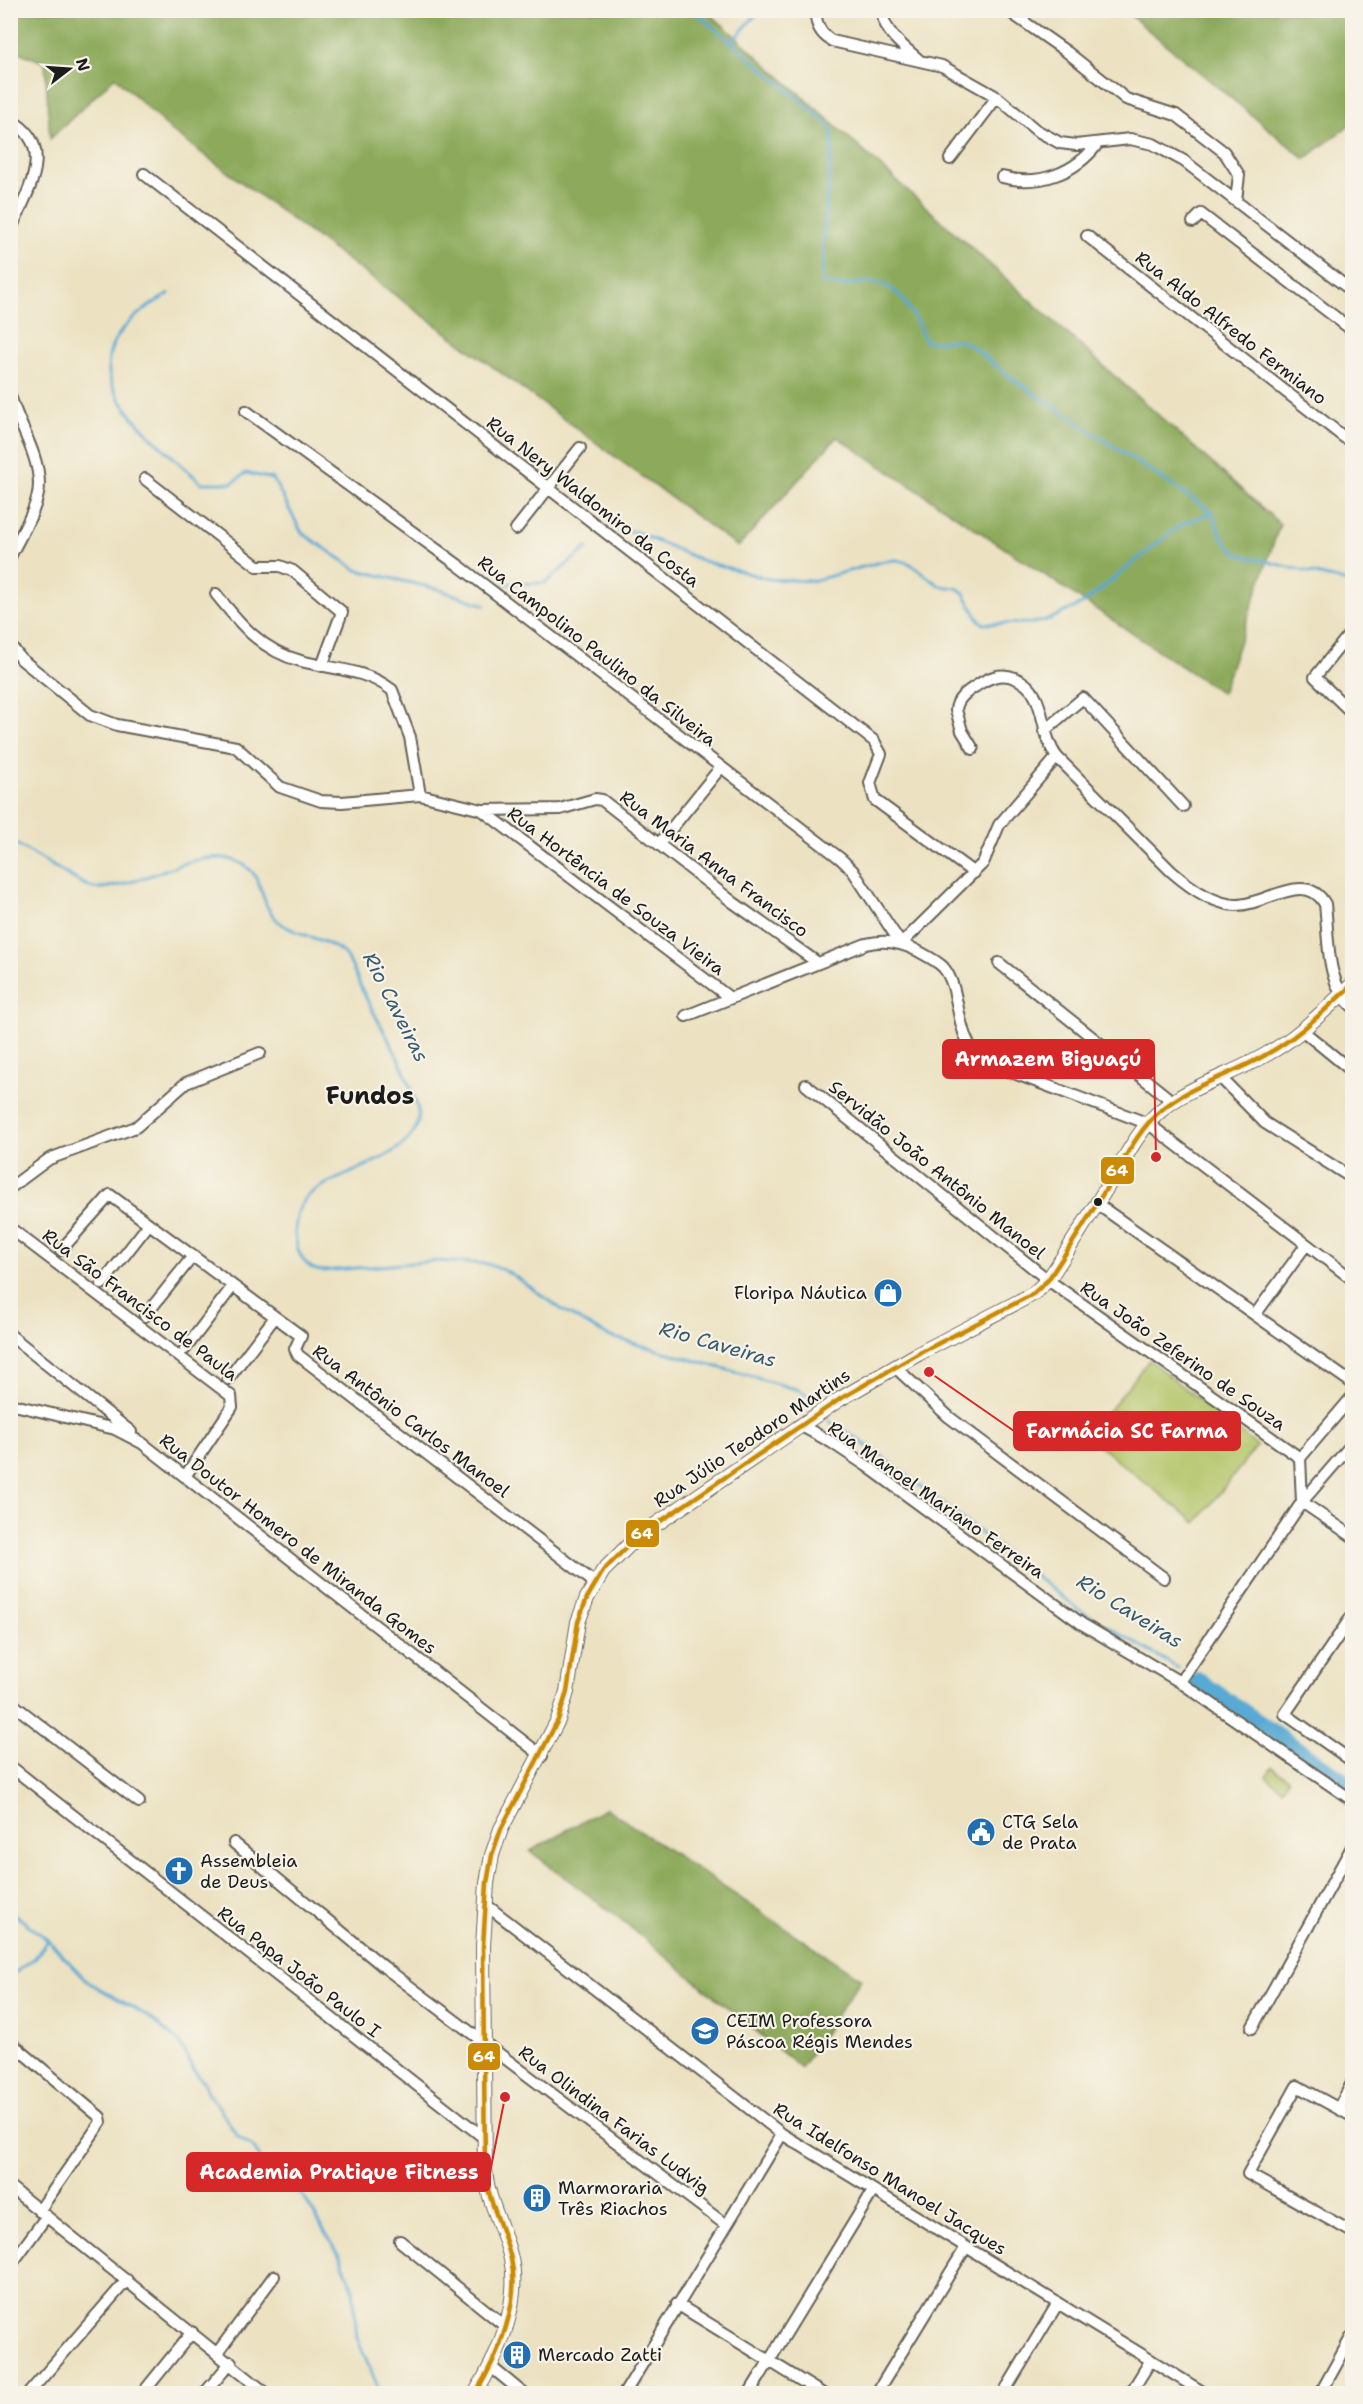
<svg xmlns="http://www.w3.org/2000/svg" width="1363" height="2404" font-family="'Shantell Sans',sans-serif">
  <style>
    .green { fill: #b2c468; stroke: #677042; stroke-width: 1.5 }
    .forest { fill: #8daa5c; stroke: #54633c; stroke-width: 1.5 }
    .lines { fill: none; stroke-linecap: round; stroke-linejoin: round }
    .stream { stroke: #59a9d3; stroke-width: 3 }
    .river { stroke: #59a9d3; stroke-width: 18 }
    .minor-casing { stroke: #656156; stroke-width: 14 }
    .major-casing { stroke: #656156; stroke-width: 16 }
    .minor { stroke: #fff; stroke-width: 10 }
    .major { stroke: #fff; stroke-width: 14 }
    .bus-1-casing { stroke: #f7f3e8; stroke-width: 9 }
    .bus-1 { stroke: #cb8a06; stroke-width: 4.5 }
    .bus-dot { fill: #1c1c1c; stroke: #f7f3e8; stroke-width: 2 }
    .labels { text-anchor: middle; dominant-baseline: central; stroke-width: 4.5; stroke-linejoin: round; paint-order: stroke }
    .street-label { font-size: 18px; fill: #1c1c1c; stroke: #f7f3e8 }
    .poi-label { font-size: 18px; fill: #1c1c1c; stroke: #f7f3e8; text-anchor: start }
    .water-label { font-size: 20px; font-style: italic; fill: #375b6e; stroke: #f7f3e8 }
    .district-label { font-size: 24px; font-weight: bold; fill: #1c1c1c; stroke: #f7f3e8 }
    .leader { fill: none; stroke: #d62828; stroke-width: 2 }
    .callout-dot { fill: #d62828; stroke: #f7f3e8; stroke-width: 2 }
    .callout { fill: #d62828; stroke: #d62828; stroke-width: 2 }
    .callout-label { font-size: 20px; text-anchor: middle; font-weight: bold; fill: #fff }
    .line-badge { stroke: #f7f3e8; stroke-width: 2 }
    .badge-label { font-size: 16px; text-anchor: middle; font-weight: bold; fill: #fff }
  </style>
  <rect width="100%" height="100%" fill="#f7f3e8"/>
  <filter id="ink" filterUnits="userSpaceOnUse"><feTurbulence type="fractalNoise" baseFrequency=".0167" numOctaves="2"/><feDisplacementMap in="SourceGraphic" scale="12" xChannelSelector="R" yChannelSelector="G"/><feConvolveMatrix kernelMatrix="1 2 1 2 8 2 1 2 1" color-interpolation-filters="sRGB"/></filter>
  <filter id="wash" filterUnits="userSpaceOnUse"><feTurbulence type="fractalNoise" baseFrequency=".008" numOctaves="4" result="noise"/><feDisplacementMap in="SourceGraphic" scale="24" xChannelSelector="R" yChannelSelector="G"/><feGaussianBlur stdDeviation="1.35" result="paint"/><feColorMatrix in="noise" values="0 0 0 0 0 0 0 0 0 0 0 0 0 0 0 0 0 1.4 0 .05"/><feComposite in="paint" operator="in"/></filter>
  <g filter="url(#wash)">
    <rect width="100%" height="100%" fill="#ece2c2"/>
    <path class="green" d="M1149,1360L1257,1446L1196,1523L1088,1437Z
      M1272,1767L1289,1779L1282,1789L1266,1776Z"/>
    <path class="forest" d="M10,11H707L1280,524L1222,693L837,437L738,547L173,132L115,77L50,139L45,63L11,49Z
      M1125,11H1352V123L1305,159Z
      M606,1808L861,1979L801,2068L619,1918L530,1851Z"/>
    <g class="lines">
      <path class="stream" d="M693,10L828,124L833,135L824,226L823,282C836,288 846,285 860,283C900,277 911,312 926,342L959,340L970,345L1014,380L1212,512C1219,531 1222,545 1241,555L1352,583
        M732,42L760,10
        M169,294C47,362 136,421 201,483H232L246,473L273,479L302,533L357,570L437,589L485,605
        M616,529L636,532L703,561L769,579L813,581L884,561L897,560L909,563L940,586L957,588L964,593L978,619L984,624L1033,623L1050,619L1084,603L1180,525L1212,512
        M503,584L545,583L587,548
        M10,841C26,848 84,887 93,888C135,891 189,850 229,859C268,868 255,900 277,920C295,937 328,937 345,955C353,965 358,981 363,992C379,1024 400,1056 411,1089C413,1096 417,1104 418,1111C425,1156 334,1172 309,1195C288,1213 290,1269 323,1271L436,1261L488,1264L510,1273L567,1313L608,1336L799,1390L810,1397
        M828,1420L876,1452L1078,1609L1178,1668
        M10,1911L48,1940L88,1982L146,2015L179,2042L193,2069L205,2084L207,2093L219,2107L237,2136L253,2147L263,2162L304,2197L341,2258L353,2289L357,2338L381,2394
        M13,1974L35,1958L48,1940"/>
      <path class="river" d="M1198,1681L1352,1788"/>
    </g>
  </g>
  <g filter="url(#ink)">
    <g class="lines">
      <g class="minor-casing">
        <path id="minor" d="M816,10C815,24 820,34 832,41L942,66L997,97L1036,130L1060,143L1076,145L1130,139L1153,144L1184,161L1352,291
          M882,10C883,33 905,47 920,61
          M1007,10L1067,52L1126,99L1176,115L1224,152L1239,175L1236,201
          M10,120C59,146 26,194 10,231
          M950,159L997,97
          M144,174L874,741L881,754L870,783L875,800L974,873
          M1002,177C1039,187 1076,173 1098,143
          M1193,222L1201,214L1352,330
          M1087,236L1345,438L1352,429
          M10,395C18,424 39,454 39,484C39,508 20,535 10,557
          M246,411L458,565L841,859L853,871L901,944L983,863L999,825L1057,757
          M145,479L257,566H280L293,571L342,612L322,666
          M516,529L580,448
          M216,594C240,624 262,651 301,661C331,669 366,669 392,690L410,737L420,795
          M1352,634L1351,632L1315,677L1352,713
          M10,645L21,659L90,715L117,725L236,747L280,787L321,801L342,802L420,795L482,810L560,809L595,799L602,800L734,903L818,963
          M1044,731L1083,698L1183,806
          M973,749L962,731L956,710C957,698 967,692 976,686C988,678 1000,672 1015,678C1048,691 1038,732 1057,757L1171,871C1188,886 1212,904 1236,905C1264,906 1306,869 1325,904C1329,937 1325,983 1352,1006
          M482,810L730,998
          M659,844L721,767
          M999,963L1172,1101
          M686,1016L866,944C884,939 900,942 916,950C925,955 936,960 943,967C963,990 952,1034 982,1061L1149,1124L1352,1279
          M1303,1031L1352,1071
          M1220,1077L1265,1123L1352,1178
          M806,1085L1048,1280L1300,1458
          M10,1188L49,1159L136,1127L186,1083L260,1053
          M1097,1204L1352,1383
          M10,1228L231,1396L232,1407L186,1475
          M61,1250L110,1195L301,1336L295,1349L298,1355L595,1583
          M102,1284L149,1224
          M1255,1315L1306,1245
          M145,1316L193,1256
          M10,1335L131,1432
          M185,1349L233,1286
          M895,1367L949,1417L1164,1578
          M228,1379L275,1317
          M10,1404L115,1429L142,1443L542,1756
          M800,1425L831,1442L867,1466L1082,1624L1180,1682L1352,1800
          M1302,1502L1300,1458L1352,1397
          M1302,1502L1352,1536
          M1352,1616L1285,1714L1352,1761
          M1180,1682L1302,1502L1352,1444
          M10,1702L139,1802
          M10,1766L483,2137
          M234,1843L384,1967L726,2225
          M485,1904L782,2134L1206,2394
          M1252,2028L1352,1847
          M10,2042L100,2117L101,2122L39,2211
          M1339,2108L1352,2083
          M1352,2116L1297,2086L1248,2174L1352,2232
          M10,2187L267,2394
          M400,2241L505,2326
          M10,2266L46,2217
          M677,2304L823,2394
          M218,2352L274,2276
          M490,2366L524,2394
          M28,2394L127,2280
          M142,2394L192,2332
          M204,2394L231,2362
          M624,2394L782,2134
          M749,2394L873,2191
          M876,2394L966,2247
          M1003,2394L1058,2303
          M1130,2394L1151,2360
          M1320,2394L1352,2336"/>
      </g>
      <g class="major-casing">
        <path id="major" d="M475,2394C498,2357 521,2302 511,2259C504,2228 488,2203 485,2171L483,1946L487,1883L492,1855L501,1829L558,1720L567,1692L578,1622L587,1598L603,1571L636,1538L840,1399L918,1354L1033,1294L1048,1280C1071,1246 1092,1211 1114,1176C1127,1154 1140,1129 1159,1112C1190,1085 1232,1075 1267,1054C1300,1036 1324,1010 1352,985"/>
      </g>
      <use href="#minor" class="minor"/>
      <use href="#major" class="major"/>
      <g class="bus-1-casing">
        <path id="bus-1" d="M475,2394C498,2357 521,2302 511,2259C504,2228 488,2203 485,2171L483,1946L487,1883L492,1855L501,1829L558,1720L567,1692L578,1622L587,1598L603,1571L636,1538L840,1399L918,1354L1033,1294L1048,1280C1071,1246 1092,1211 1114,1176C1127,1154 1140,1129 1159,1112C1190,1085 1232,1075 1267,1054C1300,1036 1324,1010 1352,985"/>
      </g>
      <use href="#bus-1" class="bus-1"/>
    </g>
  </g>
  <defs>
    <g id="shop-disc" transform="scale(1.5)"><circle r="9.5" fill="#1f6fb2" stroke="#f7f3e8"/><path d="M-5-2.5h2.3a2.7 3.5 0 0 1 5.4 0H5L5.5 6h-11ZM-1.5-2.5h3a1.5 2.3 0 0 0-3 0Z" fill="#fff"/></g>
    <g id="civic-disc" transform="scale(1.5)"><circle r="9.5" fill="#1f6fb2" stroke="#f7f3e8"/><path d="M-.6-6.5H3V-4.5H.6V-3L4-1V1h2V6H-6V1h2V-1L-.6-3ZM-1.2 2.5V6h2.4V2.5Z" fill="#fff"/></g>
    <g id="church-disc" transform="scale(1.5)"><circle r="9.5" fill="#1f6fb2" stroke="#f7f3e8"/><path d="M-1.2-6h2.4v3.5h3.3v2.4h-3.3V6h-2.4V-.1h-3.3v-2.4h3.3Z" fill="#fff"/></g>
    <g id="school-disc" transform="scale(1.5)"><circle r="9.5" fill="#1f6fb2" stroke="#f7f3e8"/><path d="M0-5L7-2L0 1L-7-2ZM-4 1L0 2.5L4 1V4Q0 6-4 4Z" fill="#fff"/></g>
    <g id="building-disc" transform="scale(1.5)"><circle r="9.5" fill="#1f6fb2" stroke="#f7f3e8"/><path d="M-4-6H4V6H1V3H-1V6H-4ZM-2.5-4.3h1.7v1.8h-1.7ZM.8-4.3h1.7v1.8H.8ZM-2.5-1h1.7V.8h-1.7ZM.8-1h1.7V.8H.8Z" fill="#fff"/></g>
  </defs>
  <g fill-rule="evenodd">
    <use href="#shop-disc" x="888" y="1293"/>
    <use href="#civic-disc" x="981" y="1832"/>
    <use href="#church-disc" x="179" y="1871"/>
    <use href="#school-disc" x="705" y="2031"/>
    <use href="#building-disc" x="537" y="2198"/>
    <use href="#building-disc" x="517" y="2355"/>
  </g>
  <circle class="bus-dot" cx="1098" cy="1202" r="5"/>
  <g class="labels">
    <g class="street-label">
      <text transform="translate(1231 328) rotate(38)">Rua Aldo Alfredo Fermiano</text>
      <text transform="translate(593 502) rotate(38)">Rua Nery Waldomiro da Costa</text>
      <text transform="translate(597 651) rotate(38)">Rua Campolino Paulino da Silveira</text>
      <text transform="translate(714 864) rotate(37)">Rua Maria Anna Francisco</text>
      <text transform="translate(616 891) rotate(37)">Rua Hortência de Souza Vieira</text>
      <text transform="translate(937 1170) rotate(39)">Servidão João Antônio Manoel</text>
      <text transform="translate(140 1305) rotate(37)">Rua São Francisco de Paula</text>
      <text transform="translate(1183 1356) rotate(35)">Rua João Zeferino de Souza</text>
      <text transform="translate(411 1421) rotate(37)">Rua Antônio Carlos Manoel</text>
      <text transform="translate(752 1438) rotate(-34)">Rua Júlio Teodoro Martins</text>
      <text transform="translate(936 1500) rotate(35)">Rua Manoel Mariano Ferreira</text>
      <text transform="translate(298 1544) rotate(38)">Rua Doutor Homero de Miranda Gomes</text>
      <text transform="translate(299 1972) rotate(38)">Rua Papa João Paulo I</text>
      <text transform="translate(614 2120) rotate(37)">Rua Olindina Farias Ludvig</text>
      <text transform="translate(890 2179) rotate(32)">Rua Idelfonso Manoel Jacques</text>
    </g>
    <g class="poi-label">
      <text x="867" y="1293" text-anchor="end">Floripa Náutica</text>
      <text x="1002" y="1822">CTG Sela<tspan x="1002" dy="21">de Prata</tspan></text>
      <text x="200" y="1861">Assembleia<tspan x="200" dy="21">de Deus</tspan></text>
      <text x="726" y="2021">CEIM Professora<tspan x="726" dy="21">Páscoa Régis Mendes</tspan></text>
      <text x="558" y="2188">Marmoraria<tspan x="558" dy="21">Três Riachos</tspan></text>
      <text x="538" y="2355">Mercado Zatti</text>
    </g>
    <g class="water-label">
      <text transform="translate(396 1007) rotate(63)">Rio Caveiras</text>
      <text transform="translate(718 1344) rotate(16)">Rio Caveiras</text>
      <text transform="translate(1130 1611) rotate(32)">Rio Caveiras</text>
    </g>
    <g class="district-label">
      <text x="370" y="1096">Fundos</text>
    </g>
  </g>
  <path class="leader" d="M1156 1157L1154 1059M929 1372L1014 1431M505 2097L490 2172"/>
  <g class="callout-dot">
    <circle cx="1156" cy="1157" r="6"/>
    <circle cx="929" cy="1372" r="6"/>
    <circle cx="505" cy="2097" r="6"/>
  </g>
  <g class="callout">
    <rect x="943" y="1040" width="211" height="38" rx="6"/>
    <rect x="1014" y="1412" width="226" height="38" rx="6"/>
    <rect x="187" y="2153" width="303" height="38" rx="6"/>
  </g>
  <g class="callout-label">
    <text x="1048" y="1066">Armazem Biguaçú</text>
    <text x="1127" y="1438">Farmácia SC Farma</text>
    <text x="339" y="2179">Academia Pratique Fitness</text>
  </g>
  <g class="line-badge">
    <rect x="1100" y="1156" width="35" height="29" rx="6" fill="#cb8a06"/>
    <rect x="625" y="1519" width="35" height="29" rx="6" fill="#cb8a06"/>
    <rect x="467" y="2042" width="34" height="29" rx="6" fill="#cb8a06"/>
  </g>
  <g class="badge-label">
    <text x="1117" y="1176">64</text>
    <text x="642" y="1539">64</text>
    <text x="484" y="2062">64</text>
  </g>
  <rect width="1363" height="2404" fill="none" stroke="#f7f3e8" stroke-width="36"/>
  <g transform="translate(69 69) rotate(73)" stroke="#f7f3e8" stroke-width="4.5" paint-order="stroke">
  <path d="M0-4.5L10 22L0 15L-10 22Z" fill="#1c1c1c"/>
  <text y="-9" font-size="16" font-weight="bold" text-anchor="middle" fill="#1c1c1c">N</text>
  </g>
</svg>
